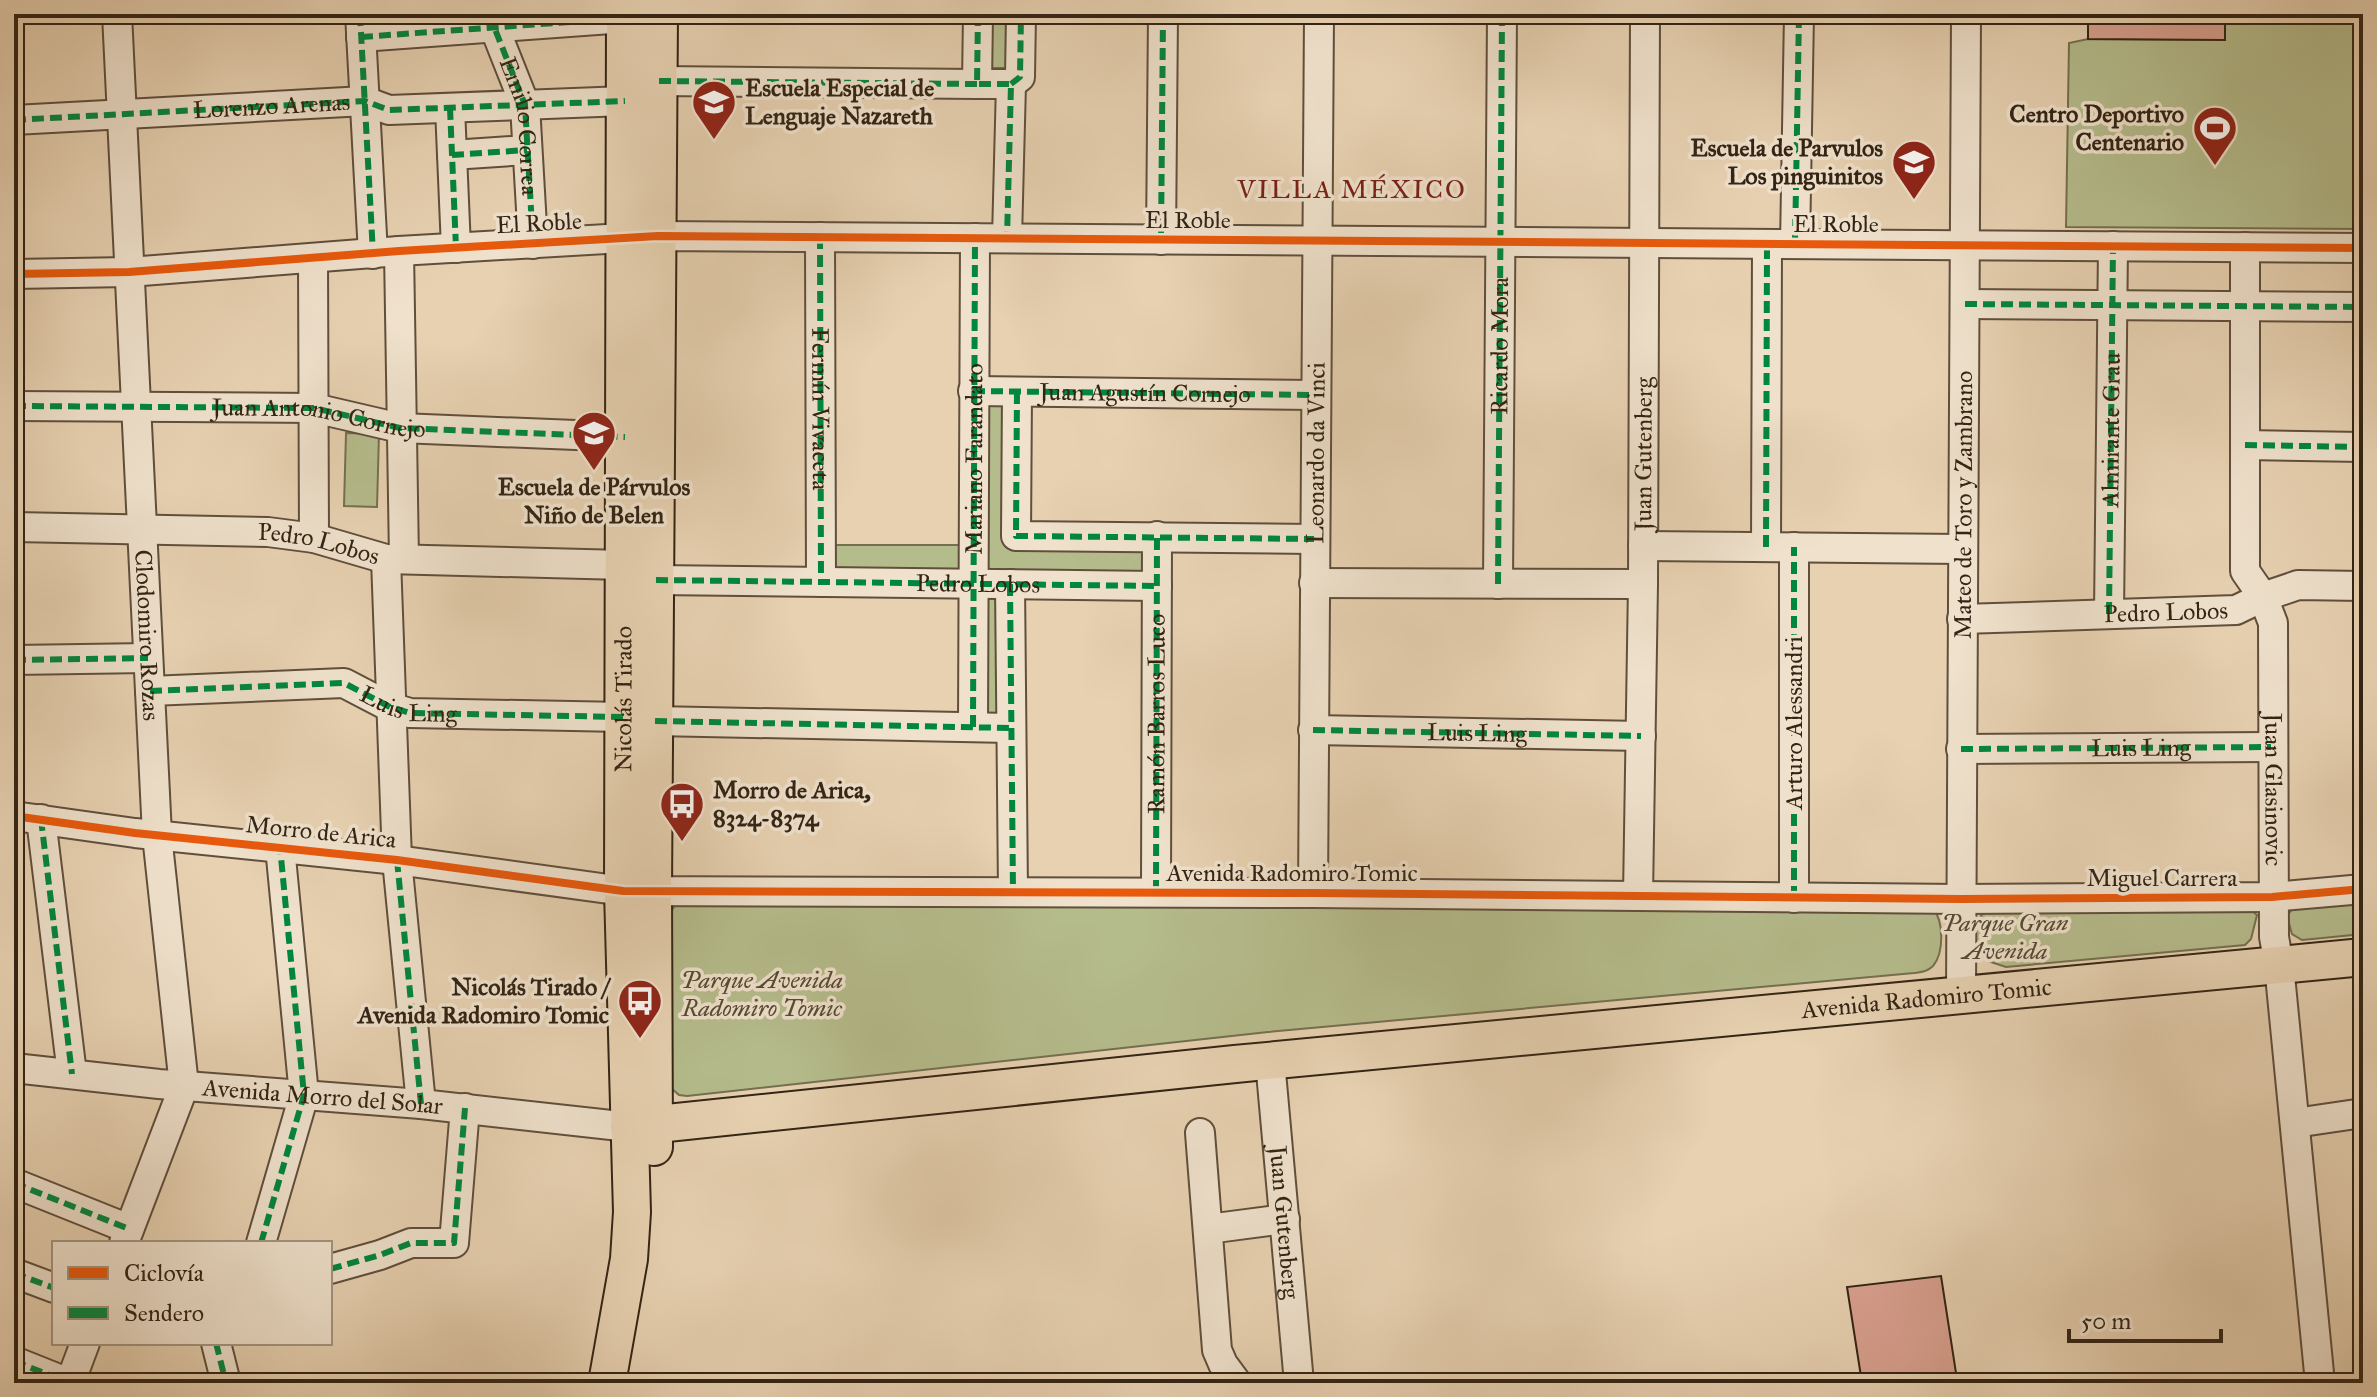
<svg xmlns="http://www.w3.org/2000/svg" width="2377" height="1397" font-family="'IM FELL Great Primer',serif">
  <style>
    .green { fill: #b5bc8c; stroke: #747050; stroke-width: 2 }
    .building { fill: #d9a190; stroke: #332415; stroke-width: 2 }
    .lines { fill: none; stroke-linecap: round; stroke-linejoin: round }
    .minor-casing { stroke: #604f3c; stroke-width: 32 }
    .major-casing { stroke: #332415; stroke-width: 40 }
    .minor { stroke: #efe1cc; stroke-width: 28 }
    .major { stroke: #e7d1b1; stroke-width: 36 }
    .quiet { stroke: #00873e; stroke-width: 6; stroke-dasharray: 12 6; stroke-linecap: butt }
    .cycleway-casing { stroke: #efe1cc; stroke-width: 13 }
    .cycleway { stroke: #e8590c; stroke-width: 8 }
    .labels { text-anchor: middle; dominant-baseline: central; stroke-width: 7; stroke-linejoin: round; paint-order: stroke }
    .poi-label { font-size: 24px; font-weight: bold; fill: #332415; stroke: #efe1cc; text-anchor: end }
    .street-label { font-size: 24px; fill: #332415; stroke: #efe1cc }
    .park-label { font-size: 24px; font-style: italic; fill: #544a33; stroke: #efe1cc }
    .neighbourhood-label { font-size: 26px; letter-spacing: 2px; fill: #7a1f14; stroke: #efe1cc }
  </style>
  <rect width="100%" height="100%" fill="#e7d1b1"/>
  <filter id="stains"><feTurbulence type="fractalNoise" baseFrequency=".0025" numOctaves="4"/><feColorMatrix values="0 0 0 0 .2 0 0 0 0 .09 0 0 0 0 .02 0 0 0 .5 -.17"/></filter>
  <radialGradient id="worn" r=".72"><stop offset=".6" stop-color="#630" stop-opacity="0"/><stop offset="1" stop-color="#630" stop-opacity=".3"/></radialGradient>
  <path class="green" d="M989,14H1012L1011,68H988Z
    M2225,14H2363V229L2066,227L2069,43L2088,39L2224,40Z
    M987,404L1004,405L1007,542L1139,549L1147,553V574L988,573L982,563Z
    M346,433L379,434L377,507L344,506Z
    M832,545H965V573H832Z
    M981,595H1003L1002,719H980Z
    M2363,900V934L2302,940L2292,934L2287,916L2293,908Z
    M676,904L1933,909C1944,921 1944,953 1933,966C1927,972 1921,972 1914,973L1268,1032L687,1096L679,1095L671,1088L670,913Z
    M1990,909L2251,910L2257,915L2251,939L2245,945L2006,967L1988,961L1976,950C1975,933 1972,918 1990,909Z"/>
  <path class="building" d="M2088,14H2225V40L2088,39Z
    M1941,1276L1956,1373L1901,1383H1862L1847,1287Z"/>
  <g class="lines">
    <g class="minor-casing">
      <g id="minor">
        <path id="s1" d="M117,14L157,835L184,1086L124,1243"/>
        <path d="M360,14L373,254"/>
        <path id="s2" d="M489,14L525,105L533,244"/>
        <path d="M978,14L977,84H1011L1007,238"/>
        <path d="M361,37L625,18"/>
        <path d="M659,81L977,84"/>
        <path d="M1011,84L1020,77L1021,14"/>
        <path d="M450,108L456,248"/>
        <path id="s3" d="M14,120L365,101L389,110L625,101"/>
        <path d="M452,155L527,150"/>
        <path d="M820,237L821,582"/>
        <path d="M1161,240L1163,14"/>
        <path d="M1795,244L1799,14"/>
        <path id="s4" d="M2245,247V571L2263,597L2273,623L2274,937L2279,965L2320,1383"/>
        <path d="M399,251L404,559"/>
        <path d="M313,258L314,538"/>
        <path d="M14,274L129,272L399,251L658,236L2363,248"/>
        <path d="M1965,304L2363,307"/>
        <path d="M973,391L1315,395"/>
        <path d="M1017,392L1016,536L1314,539"/>
        <path d="M14,406L314,408L400,428L625,437"/>
        <path d="M2245,445L2363,447"/>
        <path id="s5" d="M14,527L268,532L314,538L386,559L624,565"/>
        <path d="M1643,546L1963,549"/>
        <path d="M1766,547L1767,244"/>
        <path d="M386,559L397,860L421,1104"/>
        <path d="M656,580L1157,586"/>
        <path d="M1314,583L1643,584"/>
        <path d="M1010,584L1013,892"/>
        <path d="M1498,584L1502,14"/>
        <path id="s6" d="M2109,614L2113,246"/>
        <path id="s7" d="M1962,619L2236,610L2263,597L2298,585L2363,586"/>
        <path d="M14,660L148,658"/>
        <path d="M150,691L344,683L390,707L410,713L623,717"/>
        <path d="M655,721L1010,728"/>
        <path id="s8" d="M973,727L975,238"/>
        <path id="s9" d="M1313,730L1641,736"/>
        <path id="s10" d="M1961,749L2271,747"/>
        <path d="M14,816L135,833L397,860L623,891L1313,893L1960,899L2272,897L2363,889"/>
        <path d="M41,819L72,1074"/>
        <path d="M1156,892L1157,536"/>
        <path id="s11" d="M1313,893L1319,14"/>
        <path id="s12" d="M1638,896L1643,584L1645,14"/>
        <path d="M1794,898V547"/>
        <path id="s13" d="M1961,995L1966,14"/>
        <path id="s14" d="M1270,1061L1299,1383"/>
        <path id="s15" d="M14,1068L159,1084L421,1104L629,1127"/>
        <path d="M2295,1123L2363,1113"/>
        <path d="M1200,1133L1217,1350L1223,1364L1237,1383"/>
        <path d="M14,1183L129,1229"/>
        <path d="M1208,1229L1285,1219"/>
        <path d="M261,1243L304,1095L280,847"/>
        <path d="M330,1269L380,1255L411,1243H454L465,1108"/>
        <path d="M14,1273L54,1288"/>
        <path d="M216,1343L226,1383"/>
        <path d="M14,1361L69,1383"/>
        <path d="M70,1383L85,1343"/>
      </g>
    </g>
    <g class="major-casing">
      <g id="major">
        <path id="s16" d="M629,1127L1235,1064L2363,957"/>
        <path d="M654,1147L653,891L659,14"/>
        <path id="s17" d="M607,1383L629,1259L632,1212L623,891L625,14"/>
      </g>
    </g>
    <use href="#minor" class="minor"/>
    <use href="#major" class="major"/>
    <g class="quiet">
      <path d="M360,14L373,254"/>
      <path d="M489,14L525,105L533,244"/>
      <path d="M978,14L977,84H1011L1007,238"/>
      <path d="M361,37L625,18"/>
      <path d="M659,81L977,84"/>
      <path d="M1011,84L1020,77L1021,14"/>
      <path d="M450,108L456,248"/>
      <path d="M14,120L365,101L389,110L625,101"/>
      <path d="M452,155L527,150"/>
      <path id="s18" d="M820,237L821,582"/>
      <path d="M1161,240L1163,14"/>
      <path d="M1795,244L1799,14"/>
      <path d="M1965,304L2363,307"/>
      <path id="s19" d="M973,391L1315,395"/>
      <path d="M1017,392L1016,536L1314,539"/>
      <path id="s20" d="M14,406L314,408L400,428L625,437"/>
      <path d="M2245,445L2363,447"/>
      <path d="M1766,547L1767,244"/>
      <path id="s21" d="M656,580L1157,586"/>
      <path d="M1010,584L1013,892"/>
      <path id="s22" d="M1498,584L1502,14"/>
      <path d="M2109,614L2113,246"/>
      <path d="M14,660L148,658"/>
      <path id="s23" d="M150,691L344,683L390,707L410,713L623,717"/>
      <path d="M655,721L1010,728"/>
      <path d="M973,727L975,238"/>
      <path d="M1313,730L1641,736"/>
      <path d="M1961,749L2271,747"/>
      <path d="M41,819L72,1074"/>
      <path d="M397,860L421,1104"/>
      <path id="s24" d="M1156,892L1157,536"/>
      <path d="M1794,898V547"/>
      <path d="M14,1183L129,1229"/>
      <path d="M261,1243L304,1095L280,847"/>
      <path d="M330,1269L380,1255L411,1243H454L465,1108"/>
      <path d="M14,1273L54,1288"/>
      <path d="M216,1343L226,1383"/>
      <path d="M14,1361L69,1383"/>
    </g>
    <g class="cycleway-casing">
      <path id="cycleway" d="M14,274L129,272L399,251L658,236L2363,248
        M14,816L135,833L397,860L623,891L1313,893L1960,899L2272,897L2363,889"/>
    </g>
    <use href="#cycleway" class="cycleway"/>
  </g>
  <defs>
    <g id="school-pin" transform="scale(2.3)"><path d="M0 17L-7.5 6A9.5 9.5 0 1 1 7.5 6Z" fill="#8f2418" stroke="#efe1cc"/><path d="M0-5L7-2L0 1L-7-2ZM-4 1L0 2.5L4 1V4Q0 6-4 4Z" fill="#fff"/></g>
    <g id="stadium-pin" transform="scale(2.3)"><path d="M0 17L-7.5 6A9.5 9.5 0 1 1 7.5 6Z" fill="#8f2418" stroke="#efe1cc"/><path d="M0-5a6.5 5 0 1 0 0 10a6.5 5 0 1 0 0-10ZM-3.5-1.8h7v3.6h-7Z" fill="#fff"/></g>
    <g id="bus-pin" transform="scale(2.3)"><path d="M0 17L-7.5 6A9.5 9.5 0 1 1 7.5 6Z" fill="#8f2418" stroke="#efe1cc"/><path d="M-5-6H5V4H4V6H2V4H-2V6H-4V4H-5ZM-3.5-4V0h7V-4ZM-3.5 1.2v1.5H-2V1.2ZM2 1.2v1.5H3.5V1.2Z" fill="#fff"/></g>
  </defs>
  <g fill-rule="evenodd">
    <use href="#school-pin" x="714" y="102"/>
    <use href="#stadium-pin" x="2215" y="128"/>
    <use href="#school-pin" x="1914" y="162"/>
    <use href="#school-pin" x="594" y="433"/>
    <use href="#bus-pin" x="682" y="804"/>
    <use href="#bus-pin" x="640" y="1001"/>
  </g>
  <g class="labels">
    <g class="poi-label">
      <text x="745" y="88" text-anchor="start">Escuela Especial de<tspan x="745" dy="28">Lenguaje Nazareth</tspan></text>
      <text x="2184" y="114">Centro Deportivo<tspan x="2184" dy="28">Centenario</tspan></text>
      <text x="1883" y="148">Escuela de Parvulos<tspan x="1883" dy="28">Los pinguinitos</tspan></text>
      <text x="594" y="487" text-anchor="middle">Escuela de Párvulos<tspan x="594" dy="28">Niño de Belen</tspan></text>
      <text x="713" y="790" text-anchor="start">Morro de Arica,<tspan x="713" dy="28">8324-8374</tspan></text>
      <text x="609" y="987">Nicolás Tirado /<tspan x="609" dy="28">Avenida Radomiro Tomic</tspan></text>
    </g>
    <g class="street-label">
      <text stroke="none"><textPath href="#s3" startOffset="258">Lorenzo Arenas</textPath></text>
      <text stroke="none"><textPath href="#s2" startOffset="118">Emilio Correa</textPath></text>
      <text x="1188" y="220">El Roble</text>
      <text transform="translate(539 223) rotate(-3)">El Roble</text>
      <text x="1836" y="224">El Roble</text>
      <text stroke="none"><textPath href="#s22" startOffset="238">Ricardo Mora</textPath></text>
      <text stroke="none"><textPath href="#s19" startOffset="172">Juan Agustín Cornejo</textPath></text>
      <text stroke="none"><textPath href="#s18" startOffset="172">Fermín Vivaceta</textPath></text>
      <text stroke="none"><textPath href="#s20" startOffset="306">Juan Antonio Cornejo</textPath></text>
      <text stroke="none"><textPath href="#s6" startOffset="184">Almirante Grau</textPath></text>
      <text stroke="none"><textPath href="#s11" startOffset="440">Leonardo da Vinci</textPath></text>
      <text stroke="none"><textPath href="#s12" startOffset="442">Juan Gutenberg</textPath></text>
      <text stroke="none"><textPath href="#s8" startOffset="268">Mariano Farandato</textPath></text>
      <text stroke="none"><textPath href="#s13" startOffset="490">Mateo de Toro y Zambrano</textPath></text>
      <text stroke="none"><textPath href="#s5" startOffset="306">Pedro Lobos</textPath></text>
      <text stroke="none"><textPath href="#s21" startOffset="322">Pedro Lobos</textPath></text>
      <text stroke="none"><textPath href="#s7" startOffset="204">Pedro Lobos</textPath></text>
      <text stroke="none"><textPath href="#s1" startOffset="622">Clodomiro Rozas</textPath></text>
      <text stroke="none"><textPath href="#s23" startOffset="264">Luis Ling</textPath></text>
      <text stroke="none"><textPath href="#s17" startOffset="686">Nicolás Tirado</textPath></text>
      <text stroke="none"><textPath href="#s24" startOffset="178">Ramón Barros Luco</textPath></text>
      <text transform="translate(1794 723) rotate(-90)">Arturo Alessandri</text>
      <text stroke="none"><textPath href="#s9" startOffset="164">Luis Ling</textPath></text>
      <text stroke="none"><textPath href="#s10" startOffset="180">Luis Ling</textPath></text>
      <text stroke="none"><textPath href="#s4" startOffset="550">Juan Glasinovic</textPath></text>
      <text transform="translate(321 832) rotate(6)">Morro de Arica</text>
      <text x="1292" y="873">Avenida Radomiro Tomic</text>
      <text x="2162" y="878">Miguel Carrera</text>
      <text stroke="none"><textPath href="#s16" startOffset="1304">Avenida Radomiro Tomic</textPath></text>
      <text stroke="none"><textPath href="#s15" startOffset="310">Avenida Morro del Solar</textPath></text>
      <text stroke="none"><textPath href="#s14" startOffset="162">Juan Gutenberg</textPath></text>
    </g>
    <g class="park-label">
      <text x="2005" y="923">Parque Gran<tspan x="2005" dy="28">Avenida</tspan></text>
      <text x="762" y="980">Parque Avenida<tspan x="762" dy="28">Radomiro Tomic</tspan></text>
    </g>
    <g class="neighbourhood-label">
      <text x="1352" y="189">VILLA MÉXICO</text>
    </g>
  </g>
  <rect width="2377" height="1397" fill="none" stroke="#e7d1b1" stroke-width="48"/>
  <rect x="16" y="16" width="2345" height="1365" fill="none" stroke="#332415" stroke-width="4"/>
  <rect x="24" y="24" width="2329" height="1349" fill="none" stroke="#332415" stroke-width="2"/>
  <rect x="52" y="1241" width="280" height="104" fill="#efe1cc" stroke="#a49583" stroke-width="2"/>
  <rect x="68" y="1267" width="40" height="12" fill="#e8590c" stroke="#a49583" stroke-width="2"/>
  <text x="124" y="1281" font-size="24" fill="#332415">Ciclovía</text>
  <rect x="68" y="1307" width="40" height="12" fill="#00873e" stroke="#a49583" stroke-width="2"/>
  <text x="124" y="1321" font-size="24" fill="#332415">Sendero</text>
  <path d="M2069 1329v12h152v-12" fill="none" stroke="#332415" stroke-width="4"/>
  <text x="2081" y="1329" font-size="24" fill="#332415" stroke="#efe1cc" stroke-width="6" paint-order="stroke">50 m</text>
  <rect width="100%" height="100%" filter="url(#stains)"/>
  <rect width="100%" height="100%" fill="url(#worn)"/>
</svg>
